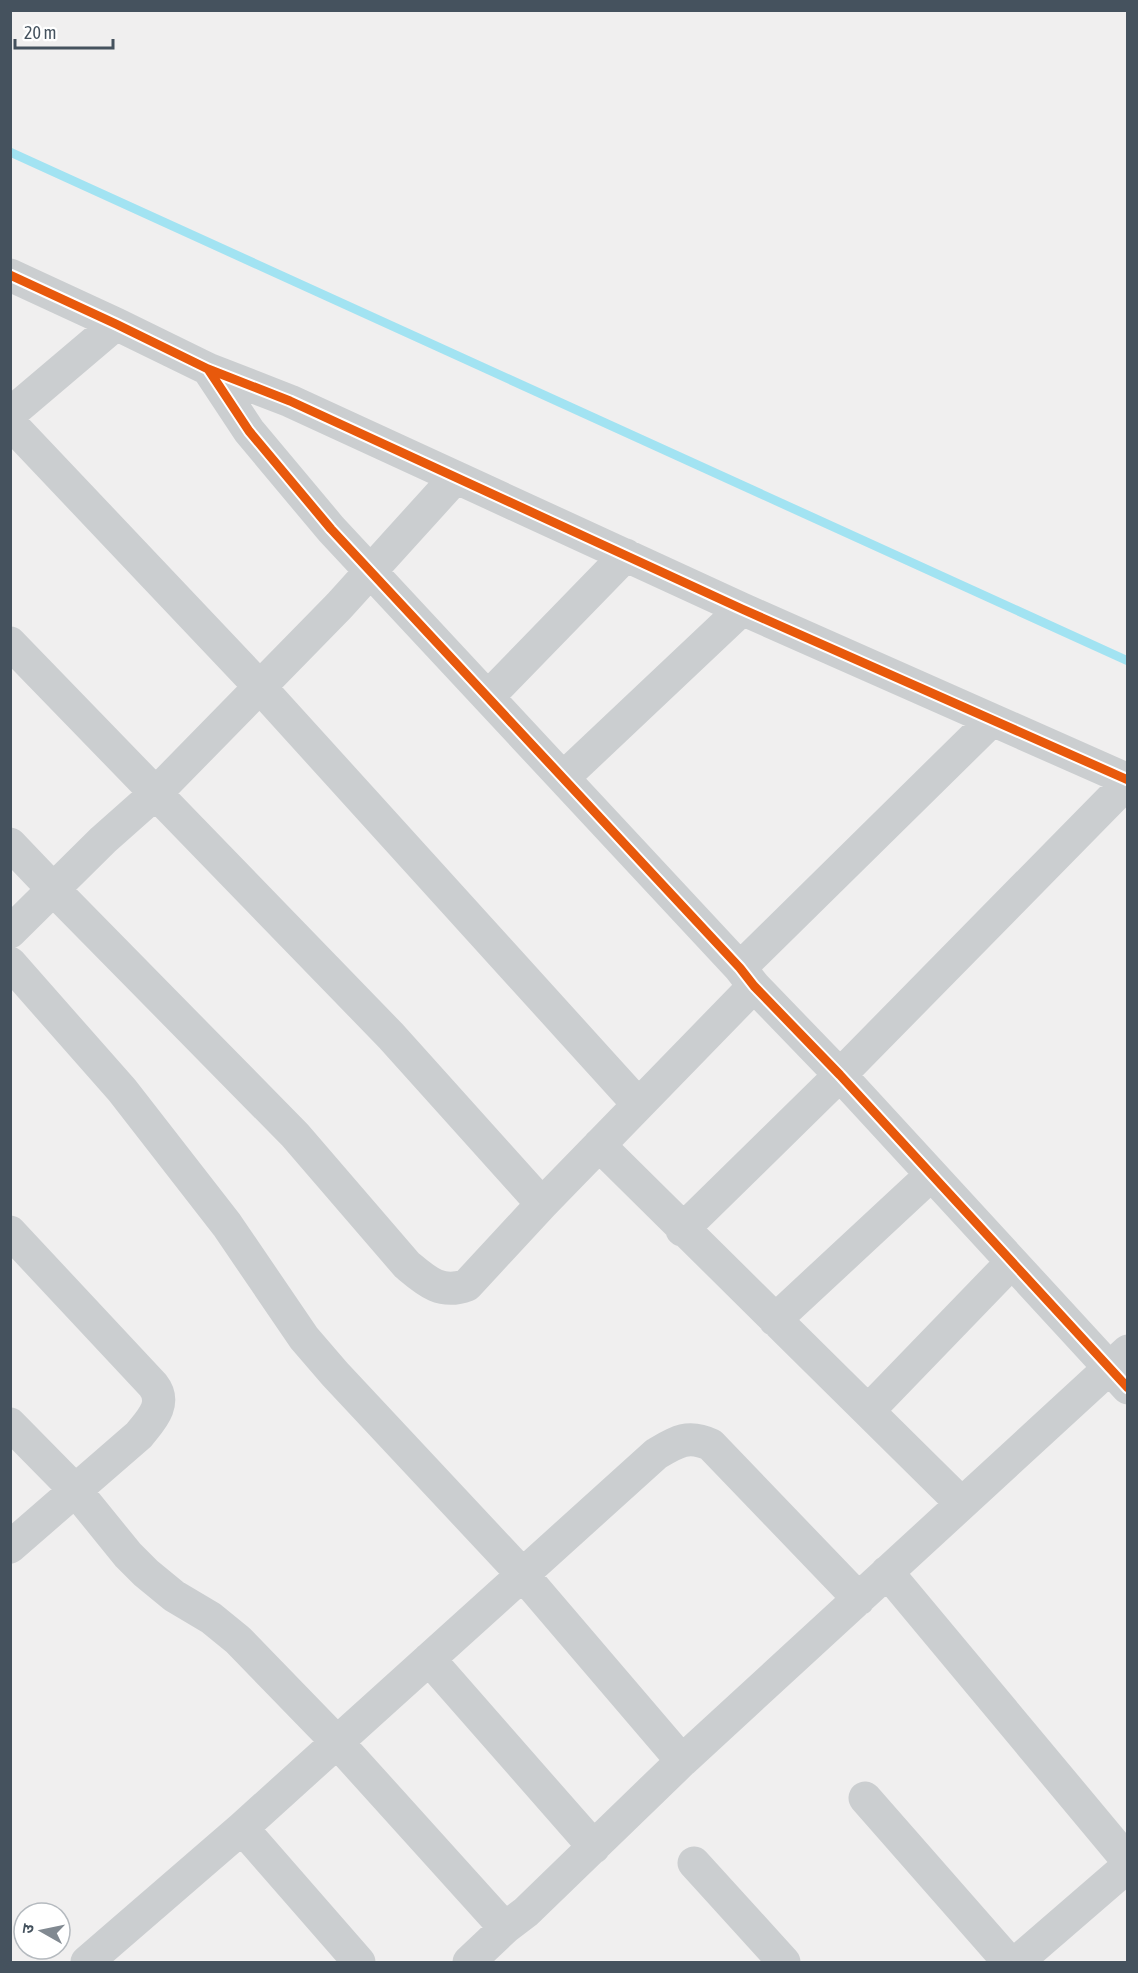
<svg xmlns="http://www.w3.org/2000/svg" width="1138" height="1973" font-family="'Asap Condensed','Noto Sans Devanagari',sans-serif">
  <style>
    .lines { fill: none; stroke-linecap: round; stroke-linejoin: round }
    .stream { stroke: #a2e3f2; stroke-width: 9 }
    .street { stroke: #cbced0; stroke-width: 33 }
    .cycleway-casing { stroke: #fff; stroke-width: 13 }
    .cycleway { stroke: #e8590c; stroke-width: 9 }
  </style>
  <rect width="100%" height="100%" fill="#f0efef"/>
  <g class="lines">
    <path class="stream" d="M10,152L1128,661"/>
    <path class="street" d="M10,275L116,324L208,369L290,401L742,609L1128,780
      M208,369L249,431L331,529L740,968L754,986L840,1075L1128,1388
      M10,414L116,324
      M10,423L259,686L638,1104
      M10,643L391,1036L542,1204
      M488,697L626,555
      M563,778L742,609
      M10,844L53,889L295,1135L407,1265C426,1281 441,1295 467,1285L542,1204L754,986
      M10,932L103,840L156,793L339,606L455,478
      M10,963L122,1090L227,1225L304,1338L335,1374L523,1575L682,1761
      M740,968L992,720
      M599,1145L961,1503
      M682,1230L840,1075L1128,782
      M10,1232L153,1385C168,1404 150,1421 139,1435L10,1547
      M775,1320L931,1175
      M868,1411L1012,1262
      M10,1424L76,1491L128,1555L146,1573L174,1596L211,1618L238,1640L337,1742L505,1928
      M887,1572L1128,1861
      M429,1659L594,1847
      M865,1798L1009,1962
      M242,1828L359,1962
      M694,1863L784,1962
      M87,1962L242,1828L656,1454C676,1442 688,1434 711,1445L859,1599
      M469,1962L505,1928L526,1912L682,1761L1128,1351
      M1017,1962L1128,1866"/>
    <g class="cycleway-casing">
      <path id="cycleway" d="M10,275L116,324L208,369L290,401L742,609L1128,780
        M208,369L249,431L331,529L740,968L754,986L840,1075L1128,1388"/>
    </g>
    <use href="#cycleway" class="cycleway"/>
  </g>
  <rect width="1138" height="1973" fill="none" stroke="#45525e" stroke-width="24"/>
  <g transform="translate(42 1931) rotate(279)"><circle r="28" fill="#ffffff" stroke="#b5babf" stroke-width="1.5"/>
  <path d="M0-4.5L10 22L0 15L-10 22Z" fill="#818991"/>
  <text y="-9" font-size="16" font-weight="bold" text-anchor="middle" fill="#45525e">उ</text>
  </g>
  <path d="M15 39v9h98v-9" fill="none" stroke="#45525e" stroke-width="3"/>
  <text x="24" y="39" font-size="18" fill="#45525e" stroke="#ffffff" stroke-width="4.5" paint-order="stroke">20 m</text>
</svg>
